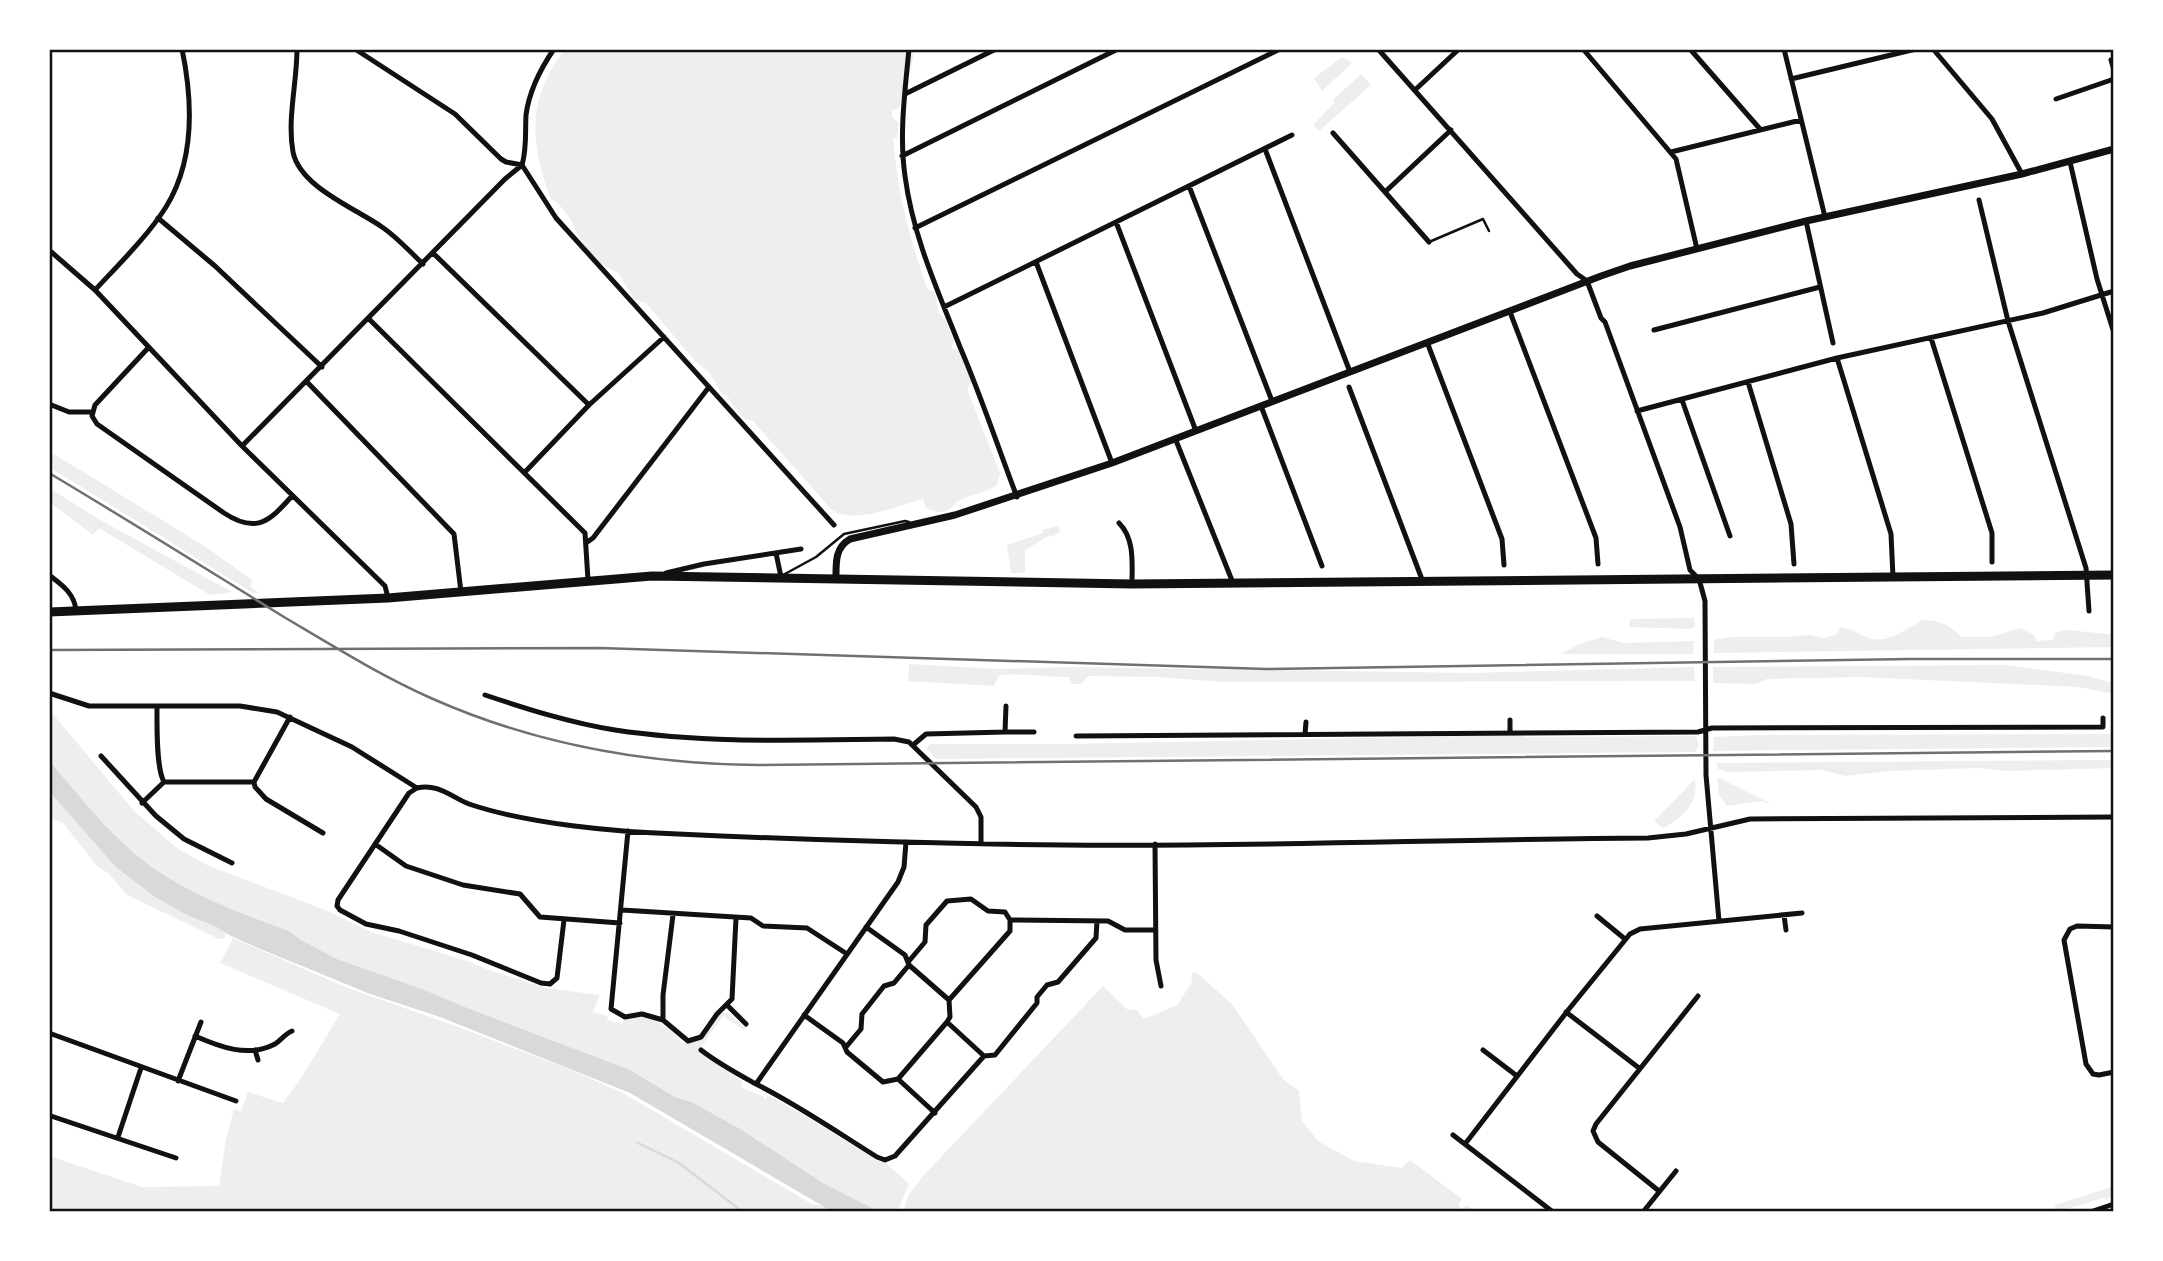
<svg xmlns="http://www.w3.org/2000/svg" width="2163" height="1261" font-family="Montserrat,sans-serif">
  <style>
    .green { fill: #eee }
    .water { fill: #d9d9d9 }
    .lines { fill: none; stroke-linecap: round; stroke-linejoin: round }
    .stream { stroke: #d9d9d9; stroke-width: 2.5 }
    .service { stroke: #111; stroke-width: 2.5 }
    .minor { stroke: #111; stroke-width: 5 }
    .tertiary { stroke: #111; stroke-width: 7 }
    .primary { stroke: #111; stroke-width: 9 }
    .rail { stroke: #707070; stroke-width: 2.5 }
    .neatline { fill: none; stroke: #111; stroke-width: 2.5 }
  </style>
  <rect width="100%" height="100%" fill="#fff"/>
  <path class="green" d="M565,49H914C915,55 904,97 900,104C898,109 897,109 892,111V117L899,123L897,138L893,139C898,195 909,237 928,290L935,292L939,314L946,319L948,328L955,340L951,349L962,350L973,380L967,389L1000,473L997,485C985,493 972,494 960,500C953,503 952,511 942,512C936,513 932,510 926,508L923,499C900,505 854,525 832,510L752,420H746L737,411L727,396L722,394L709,372L696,362L646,303L634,299L619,274L599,262L591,254L577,234L571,220L557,202L551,199C530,144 526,100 565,49Z
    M1342,57L1352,63L1322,91L1314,78Z
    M1361,74L1371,85L1319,131L1313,125L1335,102L1333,100Z
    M49,451L206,547L252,580L251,587L259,593H253L49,467Z
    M49,488L102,521L232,592L210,595L99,528L93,535L49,502Z
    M1058,526L1060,532L1051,537L1050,535L1025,550V573H1011L1007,545L1043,533L1042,530Z
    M1694,618L1695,626L1690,629L1629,627L1630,619Z
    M1923,620C1939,620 1951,625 1961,637H1991L2020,628L2034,635L2036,641L2052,640L2056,632L2069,630L2114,635V647L1714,653V640L1730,637H1788L1809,635L1824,638L1837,634L1840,627C1854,629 1855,633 1866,637C1886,646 1906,629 1923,620Z
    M1602,637L1623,643L1694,641L1693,654H1561L1580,644Z
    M909,664L999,669L1067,667L1469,673L1694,667L1695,681L1225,682L1158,677L1088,676L1081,684H1071L1069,677C1045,677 1022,673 999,675L994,686L908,681Z
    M2006,665L2087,676L2114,683V694L2079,687L1861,677L1767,679L1756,684L1713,683V667Z
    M49,705L53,714L134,811L177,848L209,866L325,910L372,932L467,961L486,969L545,988L600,995L593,1012L608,1016L607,1020L622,1024L624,1020C629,1020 635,1017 640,1017C658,1017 672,1032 683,1043C706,1043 708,1029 721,1013H728L744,1027L749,1021L744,1030L723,1016L698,1051L743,1082L741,1087L764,1097V1100L768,1095L821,1125L878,1161L886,1163L909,1184L897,1212H880L823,1183L742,1130L692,1102L675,1097L630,1070L465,1007L422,989L337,959L301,940L289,931C230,909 170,888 124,844C97,819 74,788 49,760Z
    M2112,734L2114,747L1713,751L1714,737L1759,735Z
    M1520,735L1526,737L1696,736L1699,745L1695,752L936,759L926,748L930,744H1065Z
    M2114,760V768L2006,771L1980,768L1889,771L1845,776L1822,770L1728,772L1718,769L1717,763Z
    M1717,777L1770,803L1761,801L1727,806L1719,795Z
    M1695,779C1699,802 1682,819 1663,828L1654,821Z
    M49,783L66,802L227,931L224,939H219L127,895L108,873L97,866L63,823L49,817Z
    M233,938L348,988L453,1025L566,1068L621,1092L812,1204L871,1212H49V1156L142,1187L219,1186L226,1139L234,1109L241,1111L248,1092L283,1103L300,1080L340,1014L220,963Z
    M1193,972L1198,974L1232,1004L1283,1079L1299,1091L1302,1121L1318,1141L1354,1161L1402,1168L1410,1160L1462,1199L1458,1205L1462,1209L1466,1205L1477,1212H903L908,1196L923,1176L1103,986L1128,1010L1136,1009L1143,1018H1147L1177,1005L1193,981L1191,977Z
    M2112,1187V1194L2107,1200L2103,1198L2056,1212L2055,1205Z"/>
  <path class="water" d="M49,760C73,788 97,819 124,844C170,888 230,909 289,931L301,940L337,959L422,989L465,1007L630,1070L675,1097L692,1102L742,1130L823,1183L880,1212H833L630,1093L440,1017L370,994L258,948L231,936L215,926L189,916L155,897L116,867L49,791Z"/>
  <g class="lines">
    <path class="stream" d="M638,1143L679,1163L743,1212"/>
    <path class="service" d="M1429,242L1483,219L1489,231
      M783,575L816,557L844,534L905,521L909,522"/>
    <path class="minor" d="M297,49C297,83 287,119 293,152C300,187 355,208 382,227C397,237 410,252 423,264
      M355,49L455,114L501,159L506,162L522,165
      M909,49C905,91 899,135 905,176C913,237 938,291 960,347C981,396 998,447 1017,497
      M1378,49L1577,274L1587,281L1601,318L1605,322L1680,527L1690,570L1699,579L1705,601L1706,775L1719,921
      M1583,49L1676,159L1697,249
      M1690,49L1760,129
      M1784,49L1825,217
      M1933,49L1992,119L2022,174
      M2111,60L2114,70
      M1791,79L1916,49
      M1415,90L1459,49
      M905,94L996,49
      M2056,99L2114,79
      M1333,133L1429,242
      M1265,149L1350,372
      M1671,152L1801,120
      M902,156L1118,49
      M2070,162L2097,279L2114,333
      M522,165L556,218L834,525
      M522,165C527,148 525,133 526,115C529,92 541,68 554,49
      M1189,186L1272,401
      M1385,192L1451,130
      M1979,200L2008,321L2086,568L2089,611
      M158,218L215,266L322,367
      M1806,221L1833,343
      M1116,222L1196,431
      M915,228L1280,49
      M49,250L95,290L242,446L385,586L388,598
      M433,253L589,405
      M1036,262L1112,463
      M95,290C119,264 147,237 166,207C195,160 193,102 182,49
      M944,307L1292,135
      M1510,312L1596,538L1598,564
      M369,319L585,533L588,580
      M1654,330L1820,287
      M1931,338L1992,533V562
      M1427,342L1502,539L1504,565
      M149,347L95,405L92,416L97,424L224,513C256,534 269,522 292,496
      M1837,358L1891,534L1893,577
      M307,382L454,534L461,592
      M1748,382L1791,524L1794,564
      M1349,387L1423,582
      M1682,400L1730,536
      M49,404L69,412H92
      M1261,406L1322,566
      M1637,411L1837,358L2043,313L2114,291
      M1175,438L1233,583
      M242,446L505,179L522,165
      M525,472L589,405L664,337
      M1119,523C1135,539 1132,564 1132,584
      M586,543L593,538L709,387
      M776,553L781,577
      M666,573L704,564L801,549
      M49,575C62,585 74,593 76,610
      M49,693L89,706H240L277,712L352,747L417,788C438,783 451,797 469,804C528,824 616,832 678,834C807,840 935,844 1064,845C1258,847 1453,839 1648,838L1686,834L1750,819L2114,817
      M485,695C527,709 571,723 615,730C708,744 801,740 894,739L909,742L976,807L981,817V843
      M290,717L254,782L255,787L266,799L323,833
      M1510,720V732
      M1005,732H1034
      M1305,734L1306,722
      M1076,736L1698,732L1712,728L2103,727V718
      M913,745L926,734L1005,732L1006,706
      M101,756L156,816L184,839L232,863
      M164,782H254
      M417,788L409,793L338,900L337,906L340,910L366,924L399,931L472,955L541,983L550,984L557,978L564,920
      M142,803L164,782C156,768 157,725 157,707
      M628,831L611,1009L625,1017L642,1014L663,1020
      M375,844L406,866L463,885L520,894L540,917L620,923
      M1155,844L1156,960L1161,986
      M622,910L751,918L763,926L807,928L847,954
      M673,915L663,995V1020L688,1041L701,1037L717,1014L732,999L736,918
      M1784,915L1786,930
      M1597,916L1625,939
      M866,927L905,955L909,965L949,1000L950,1017L947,1022L984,1056
      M2114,927L2077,926L2070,929L2064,940L2086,1064L2093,1074L2099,1075L2114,1072
      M909,961L925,942L926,925L947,901L971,899L988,911L1005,912L1010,920L1108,921L1125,930H1155
      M949,1000L1010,931V920
      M727,1005L746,1024
      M1566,1012L1639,1068
      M804,1015L843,1043L847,1052L883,1082L898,1079L935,1113
      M49,1033L236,1101
      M195,1036C220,1047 248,1058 275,1044C281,1040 285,1034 292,1031
      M846,1047L861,1029L862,1014L884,986L894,983L909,965
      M255,1050L258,1060
      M701,1050C719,1064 736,1073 756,1084C798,1105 837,1132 877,1157L885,1160L895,1156L984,1056L995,1055L1037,1003V997L1047,985L1058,982L1096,938L1097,921
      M1483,1050L1517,1076
      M898,1079L947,1022
      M178,1081L201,1022
      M756,1084L898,882L904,867L906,842
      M51,1116L176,1158
      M1453,1135L1553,1212
      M118,1137L141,1068
      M1465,1144L1569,1009L1630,934L1640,929L1802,913
      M1659,1191L1598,1142L1593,1131L1596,1124L1698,996
      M1643,1212L1676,1171
      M2090,1212L2114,1204"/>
    <path class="tertiary" d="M836,578C836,562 835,548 850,539L955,515L1112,463L1601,276L1630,266L1806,221L2022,174L2114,149"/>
    <path class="primary" d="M49,612L388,598L652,576L1132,584L2114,575"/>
    <path class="rail" d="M49,473C128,520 206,569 284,617C333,646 381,676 433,699C535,744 647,764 758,765L2114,751
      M49,650L600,648L1266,669L1910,659H2114"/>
  </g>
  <rect width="2163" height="1261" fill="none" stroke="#ffffff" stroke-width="102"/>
  <rect x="51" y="51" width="2061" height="1159" class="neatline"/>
</svg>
